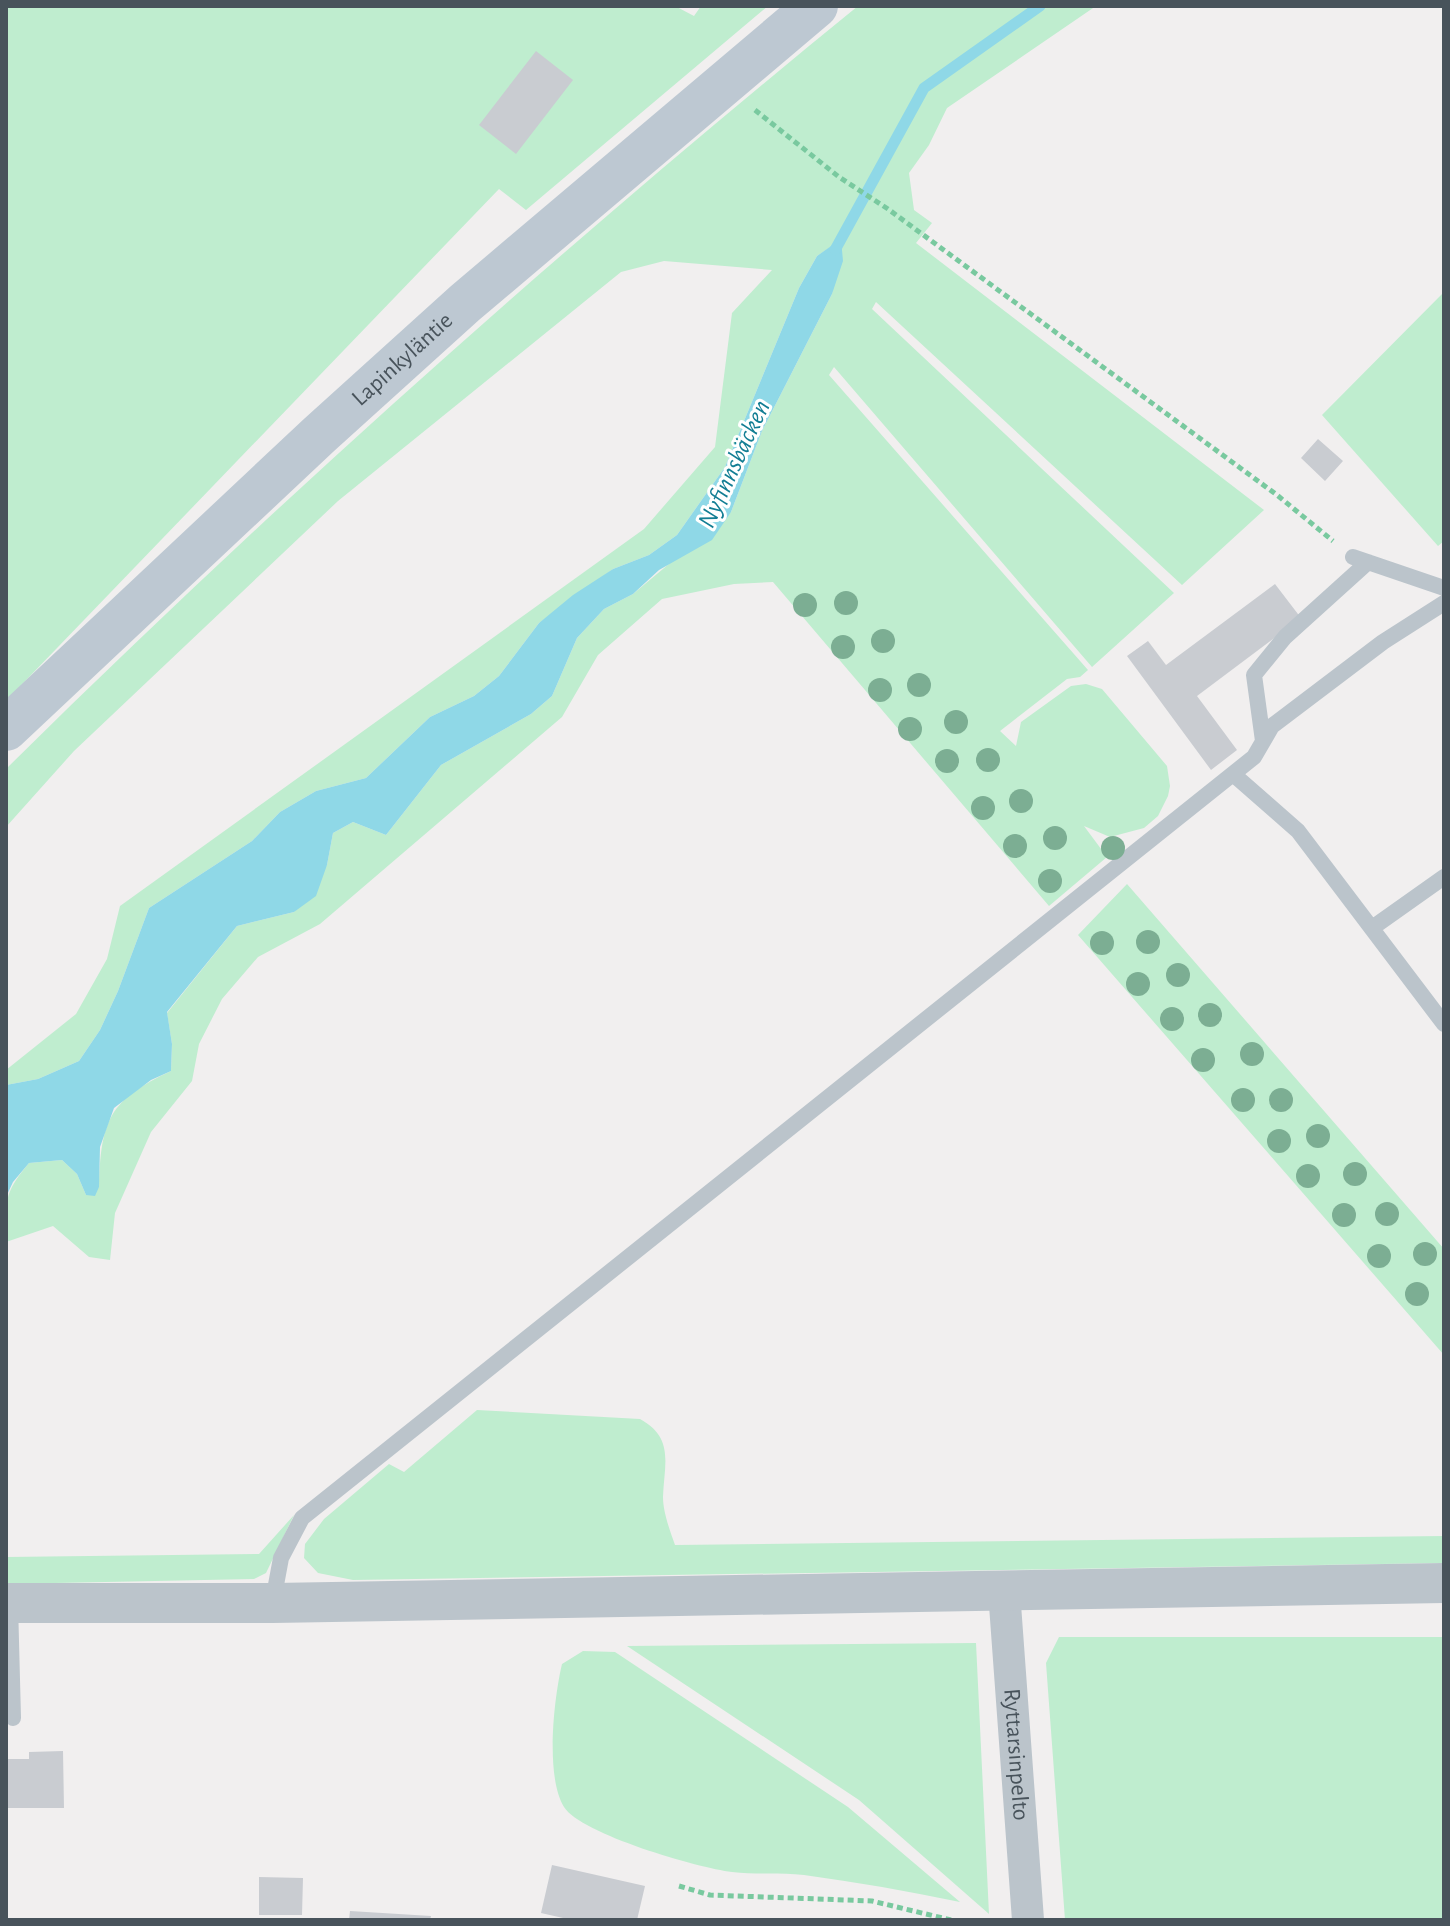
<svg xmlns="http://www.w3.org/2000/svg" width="1450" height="1926" font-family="'Alegreya Sans',sans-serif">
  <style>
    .green { fill: #bfedcf }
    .water { fill: #8fd8e7 }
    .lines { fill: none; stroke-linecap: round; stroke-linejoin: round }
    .stream { stroke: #8fd8e7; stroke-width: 11 }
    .building { fill: #c9ccd1 }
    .path { stroke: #79c99f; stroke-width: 5; stroke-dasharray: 6 4; stroke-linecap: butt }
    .service { stroke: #bbc4cb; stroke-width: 16 }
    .minor { stroke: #bbc4cb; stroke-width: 32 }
    .tertiary { stroke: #bbc4cb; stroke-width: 40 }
    .secondary { stroke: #bdc8d2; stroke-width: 44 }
    .tree { fill: #7cae93 }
    .labels { text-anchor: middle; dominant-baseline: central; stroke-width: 6; stroke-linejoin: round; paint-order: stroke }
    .street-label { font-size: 24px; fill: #48535b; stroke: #fff }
    .water-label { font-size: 26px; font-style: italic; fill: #137e94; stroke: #fff }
  </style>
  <rect width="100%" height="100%" fill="#f1efef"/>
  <path class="green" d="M6,6H675L694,16L701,6H768L526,210L499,189L6,701Z
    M858,6H1096L947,108L929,145L909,173L914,210L932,223L916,243L1264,510L1182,585L876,302L872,309L1174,593L1092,667L834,367L829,375L1088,670L1080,677L1067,679L1000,731L1016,746L1021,722L1071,686L1086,684L1102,689L1167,766L1170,786L1168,796L1158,816L1144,828L1110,837L1084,826L1107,857L1049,906L773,582L734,584L662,599L598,655L562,717L320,924L258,957L222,999L199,1044L192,1081L151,1132L115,1213L110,1260L89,1257L53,1226L6,1242C6,1203 2,1195 29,1163L62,1160L77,1174L86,1195L99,1187C101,1120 109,1100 171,1071L172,1044L167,1013L237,926L294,912L327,865L333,833L353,822L386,835L441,765L531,714L552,696L577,638L604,609L633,594L731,512L762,431L832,294L841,240L817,256L799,288L725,467L677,535L649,555L613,569L539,623L499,676L474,696L430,717L366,778L316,791L280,812L252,841L149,908L118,991L100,1030L79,1061L38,1079L6,1085V1070L76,1014L107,959L120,906L644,529L715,447L732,313L772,270L664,261L621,272L338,501L74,751L6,827V769C277,501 562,247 858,6Z
    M1444,292V541L1438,546L1322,415Z
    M1127,884L1444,1249V1355L1078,935Z
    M477,1410L640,1419C675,1438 664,1465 663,1497C663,1512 670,1531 675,1545L1444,1536V1563L353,1580L318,1573L304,1558L305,1544L324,1519L389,1464L404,1472Z
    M294,1515L266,1573L254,1579L6,1584V1557L259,1554Z
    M1059,1637H1444V1920H1065L1046,1663Z
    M976,1643L989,1914L859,1800L627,1646Z
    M583,1651L615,1652L848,1807L960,1902C908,1891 856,1882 804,1875C780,1872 756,1875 732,1872C698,1868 581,1834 564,1807C545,1776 554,1698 562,1664Z"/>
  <path class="water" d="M841,239L843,261L832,294L762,431L731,512L712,540L659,570L633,594L604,609L577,638L552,696L531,714L441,765L386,835L353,822L333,833L327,865L316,896L294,912L237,926L167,1012L172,1044L171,1071L151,1080L114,1108L100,1147L99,1187L95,1196L86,1195L77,1174L62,1160L29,1163L13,1182L6,1197V1085L38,1079L79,1061L100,1030L118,991L149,908L252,841L280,812L316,791L366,778L430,717L474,696L499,676L539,623L573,595L613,569L649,555L677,535L725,467L799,288L817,256Z"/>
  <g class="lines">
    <path class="stream" d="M835,250L924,88L1040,6"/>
  </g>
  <path class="building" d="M536,51L573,80L516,154L479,125Z
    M1318,439L1343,461L1325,481L1301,458Z
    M1275,584L1301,618L1197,696L1237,750L1211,770L1127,656L1148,641L1166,665Z
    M63,1751L64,1808H6V1759H29V1752Z
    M552,1865L645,1886L637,1920H572L541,1913Z
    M259,1877L303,1878L302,1915H259Z
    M350,1911L431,1916L430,1920H349Z"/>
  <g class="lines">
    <path class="path" d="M755,110L839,177L888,209L1277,495L1333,541
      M679,1886L710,1895L872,1901L951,1920"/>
    <path class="service" d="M1353,557L1444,588
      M1263,741L1254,675L1285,637L1368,562
      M1233,774L1298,831L1444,1024
      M1372,928L1444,877
      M273,1601L281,1558L302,1518L1254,757L1272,726L1383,642L1444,603
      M10,1603L13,1718"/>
    <path class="minor" id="s1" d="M1004,1591L1028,1920"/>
    <path class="tertiary" d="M6,1603H273L1444,1583"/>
    <path class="secondary" id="s2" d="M6,729L319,435L465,303L816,6"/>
  </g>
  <g class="tree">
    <circle cx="846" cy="603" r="12"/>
    <circle cx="805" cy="605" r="12"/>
    <circle cx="883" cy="641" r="12"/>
    <circle cx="843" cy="647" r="12"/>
    <circle cx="919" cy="685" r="12"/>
    <circle cx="880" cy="690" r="12"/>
    <circle cx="956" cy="722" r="12"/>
    <circle cx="910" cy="729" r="12"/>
    <circle cx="988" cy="760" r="12"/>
    <circle cx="947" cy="761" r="12"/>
    <circle cx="1021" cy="801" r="12"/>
    <circle cx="983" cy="808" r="12"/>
    <circle cx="1055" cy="838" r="12"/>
    <circle cx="1015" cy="846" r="12"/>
    <circle cx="1113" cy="848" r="12"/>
    <circle cx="1050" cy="881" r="12"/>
    <circle cx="1148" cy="942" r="12"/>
    <circle cx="1102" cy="943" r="12"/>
    <circle cx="1178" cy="975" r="12"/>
    <circle cx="1138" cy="984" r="12"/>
    <circle cx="1210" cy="1015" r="12"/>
    <circle cx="1172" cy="1019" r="12"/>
    <circle cx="1252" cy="1054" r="12"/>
    <circle cx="1203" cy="1060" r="12"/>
    <circle cx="1243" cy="1100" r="12"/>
    <circle cx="1281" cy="1100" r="12"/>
    <circle cx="1318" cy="1136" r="12"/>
    <circle cx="1279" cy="1141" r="12"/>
    <circle cx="1355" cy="1174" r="12"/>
    <circle cx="1308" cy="1176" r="12"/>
    <circle cx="1387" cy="1214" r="12"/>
    <circle cx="1344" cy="1215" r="12"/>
    <circle cx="1425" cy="1254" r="12"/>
    <circle cx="1379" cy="1256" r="12"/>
    <circle cx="1417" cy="1294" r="12"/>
  </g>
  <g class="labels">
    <g class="street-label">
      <text stroke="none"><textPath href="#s2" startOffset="542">Lapinkyläntie</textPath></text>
      <text stroke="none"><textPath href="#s1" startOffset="164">Ryttarsinpelto</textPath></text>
    </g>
    <g class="water-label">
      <text transform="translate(734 464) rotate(-65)">Nyfinnsbäcken</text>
    </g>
  </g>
  <rect width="1450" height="1926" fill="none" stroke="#48535b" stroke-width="16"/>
</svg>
